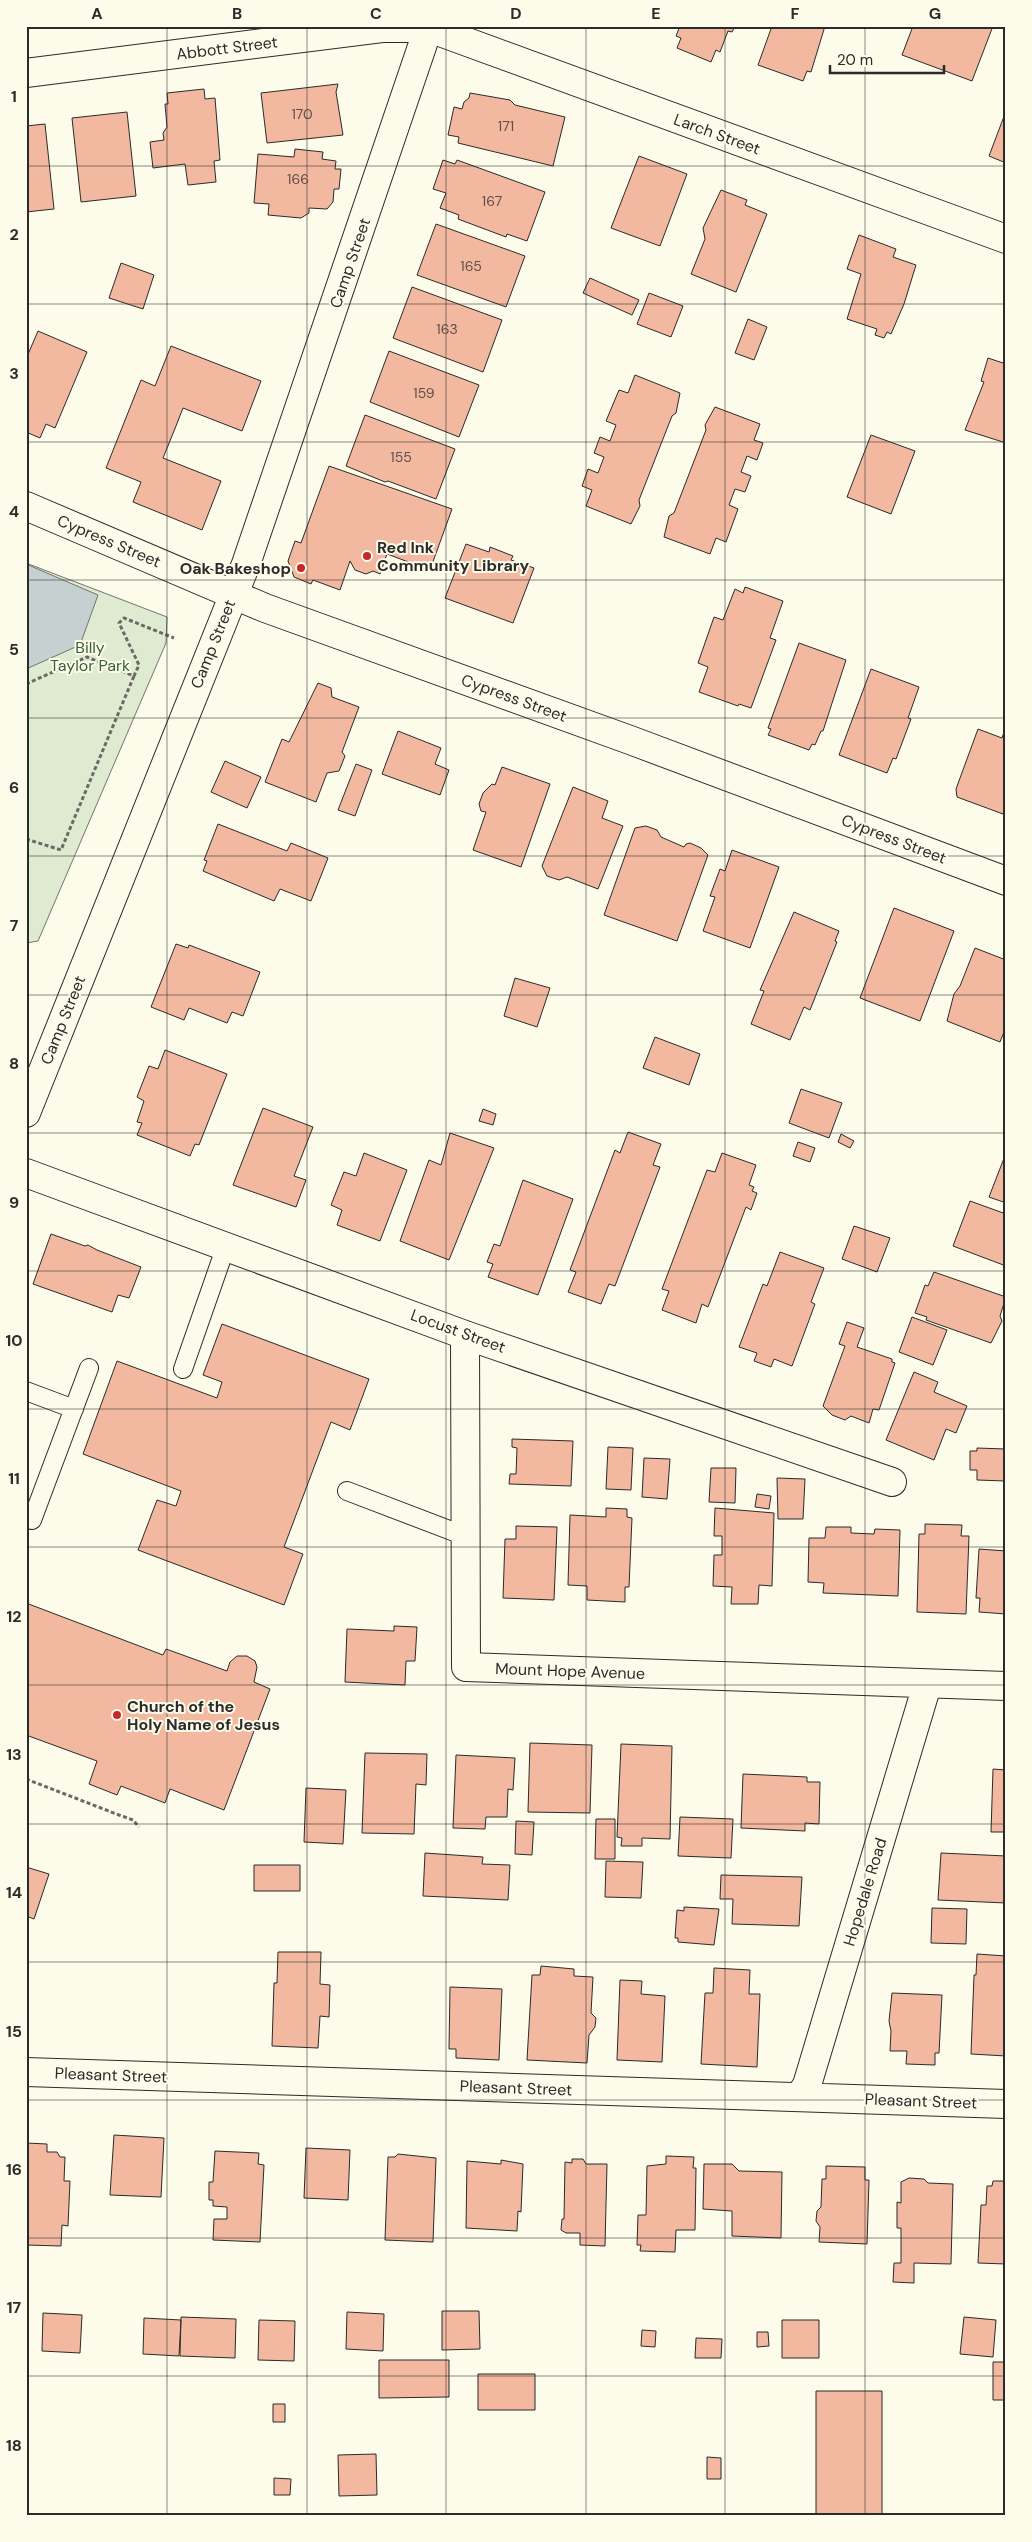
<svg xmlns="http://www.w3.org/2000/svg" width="1032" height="2542" font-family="'DM Sans',sans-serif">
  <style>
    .green { fill: #deebd1; stroke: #74746e }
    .water { fill: #c7d0d0; stroke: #74746e }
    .building { fill: #f2b8a0; stroke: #2b2b2b }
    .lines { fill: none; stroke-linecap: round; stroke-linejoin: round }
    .service-casing { stroke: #2b2b2b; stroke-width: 20 }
    .minor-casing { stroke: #2b2b2b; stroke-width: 30 }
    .tertiary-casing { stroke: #2b2b2b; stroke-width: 30 }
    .path { stroke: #6a6964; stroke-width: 3; stroke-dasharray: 4 2.5; stroke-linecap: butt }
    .service { stroke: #fdfbea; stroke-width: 18 }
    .minor { stroke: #fdfbea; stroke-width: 28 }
    .tertiary { stroke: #fdfbea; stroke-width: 28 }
    .grid { fill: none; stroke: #2b2b2b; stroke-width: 1; stroke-opacity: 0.55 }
    .poi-dot { fill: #c62828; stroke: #fdfbea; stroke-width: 2 }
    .labels { text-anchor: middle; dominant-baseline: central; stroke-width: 4; stroke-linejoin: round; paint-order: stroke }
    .number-label { font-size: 14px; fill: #5d4e48 }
    .street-label { font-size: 16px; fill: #2b2b2b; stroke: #fdfbea }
    .poi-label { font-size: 16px; font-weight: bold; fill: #2b2b2b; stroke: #fdfbea; text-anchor: start }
    .park-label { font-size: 16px; fill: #34623c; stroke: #fdfbea }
    .neatline { fill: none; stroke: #2b2b2b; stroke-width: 2 }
    .grid-label { font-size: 16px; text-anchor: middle; font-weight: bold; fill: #2b2b2b }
  </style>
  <rect width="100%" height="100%" fill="#fdfbea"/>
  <path class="green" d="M26,563L167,617L166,643L38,941L26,943Z"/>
  <path class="water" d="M26,564L98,595L80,645L26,669Z"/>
  <path class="building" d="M680,26H735L732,32L728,31L720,52L716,50L711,62L677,48L681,38L676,36Z
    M772,26H825L811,72L807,71L803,81L758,65Z
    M913,26H993L972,81L902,55Z
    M338,84L336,92L343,135L267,143L261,93Z
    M204,89L205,99L215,98L220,160L214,161L216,182L188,185L185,164L153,168L150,142L164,140L163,133L167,127L165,104H168L167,93Z
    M470,93L510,100L515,105L565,117L553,166L458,143L459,137L448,135L454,107L462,109L464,102L469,98Z
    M1006,111V163L989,156Z
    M127,112L136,196L81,202L72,118Z
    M45,124L54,209L26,212V126Z
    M295,149L323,152L322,159L336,161L335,169H341L339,189H334L333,202L327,209L309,208V213L301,218L268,215L269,204L254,203L258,154L294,157Z
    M639,156L687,174L660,246L611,228Z
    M443,160L455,164L457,160L545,192L527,241L507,234L506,237L458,219L459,215L440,208L446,193L433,189Z
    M721,190L747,200L745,205L767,214L736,292L691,274L705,239L703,228Z
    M436,224L525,256L506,307L417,275Z
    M859,235L896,249L893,257L916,265L904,304L891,334L887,332L884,338L875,335L877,329L847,319L861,274L847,269Z
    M121,263L154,275L143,309L109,298Z
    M590,278L639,300L632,315L583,293Z
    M412,287L502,320L483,372L393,338Z
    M649,293L683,306L671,337L637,324Z
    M748,319L767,327L754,360L735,353Z
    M38,331L87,352L55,428L46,424L40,438L26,432V359Z
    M171,346L261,381L242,431L183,408L176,426L163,458L221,481L202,530L133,502L141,482L106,468L141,380L155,386Z
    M389,351L479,385L459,437L370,402Z
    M988,358L1006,364V443L965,430L984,382L981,381Z
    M635,375L680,393L676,413L672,416L639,500L640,506L631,524L586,506L592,490L582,486L588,469L598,473L604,457L594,453L600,437L610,441L616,425L606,421L619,390L628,393Z
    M715,407L760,424L754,440L763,443L757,460L747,456L741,472L751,476L745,492L735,489L729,505L738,509L726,542L716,538L710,554L664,537L669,516L674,513L706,430L705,425Z
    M365,415L455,449L436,499L388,481L385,482L346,466Z
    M871,435L915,451L891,514L847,497Z
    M329,466L452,509L430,570L387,554L380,574L373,571L366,574L355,570L350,561L340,590L313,580L311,584L294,577L288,561L295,541L301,543Z
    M466,544L489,552L490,547L513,556L511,560L534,568L513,623L445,598Z
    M745,587L783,601L770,638L776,640L751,708L739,704L738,706L699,692L708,667L698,663L714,617L723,620L735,589L743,593Z
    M799,643L846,660L823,731H821L815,745L812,744L809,750L768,735L771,729L768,728Z
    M871,669L919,687L908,718L911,719L896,759L893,758L887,773L839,755Z
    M318,683L331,688L332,697L359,707L342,752L345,756L339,771L327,773L316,802L265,782L282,739L289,742Z
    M1006,726V806L1003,814L957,797L956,789L978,729L1002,738Z
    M398,731L441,748L435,764L449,770L440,795L382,774Z
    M225,761L261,777L247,808L211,792Z
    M356,764L372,770L355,816L338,810Z
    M502,767L550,784L521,867L473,850L486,812L481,811L479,804L483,793L492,784L495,785Z
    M573,787L608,801L602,818L623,826L598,889L567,877L559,880L547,876L542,866Z
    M218,824L287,851L291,843L328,858L311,901L280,889L274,901L203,871L207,861L204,860Z
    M646,826L657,830L661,837L684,847L686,844L690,843L701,848L708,855L677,941L604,915L635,828Z
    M732,850L779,867L750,948L703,931L715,897L710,896L720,869L725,871Z
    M894,908L954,931L920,1021L860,998Z
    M794,912L839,931L835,941L837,942L810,1010L804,1007L790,1040L751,1024L764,991L760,990Z
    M176,944L188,948L189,945L260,972L243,1016L232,1012L227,1023L189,1008L184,1020L151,1007Z
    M975,948L1006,960V1027L1000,1042L947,1021L954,994L960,986Z
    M515,978L550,988L537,1027L504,1016Z
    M655,1037L700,1054L689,1085L643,1068Z
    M165,1050L227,1074L199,1145L195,1144L190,1156L137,1135L142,1123L137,1122L144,1101L137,1097L149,1066L158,1069Z
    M801,1089L842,1103L829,1138L789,1123Z
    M263,1108L313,1127L294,1176L306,1180L296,1207L233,1185Z
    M483,1109L496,1114L493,1125L479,1121Z
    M628,1132L661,1144L653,1165L660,1167L615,1286L609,1284L601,1304L568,1292L576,1272L570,1270L615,1150L620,1153Z
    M450,1133L494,1148L449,1260L400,1241L429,1160L441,1165Z
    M841,1134L854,1141L850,1148L838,1142Z
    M798,1142L815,1148L810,1162L793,1156Z
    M364,1153L407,1170L380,1241L337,1225L342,1210L331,1205L344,1172L356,1176Z
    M722,1153L756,1165L749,1185L754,1187L752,1191L757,1193L751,1210L746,1207L708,1307L702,1304L696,1323L662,1310L669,1291L662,1289L707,1170L715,1172Z
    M1006,1153V1203L989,1197Z
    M523,1180L573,1199L538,1295L488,1277L493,1264L487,1262L494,1244L500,1246Z
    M970,1201L1006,1214V1266L953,1246Z
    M854,1226L890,1238L877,1272L842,1259Z
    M51,1234L85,1246L88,1245L97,1250L141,1267L129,1298L118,1295L112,1312L33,1284Z
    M780,1252L824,1268L811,1302L815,1304L792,1366L774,1359L771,1367L754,1361L757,1353L739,1347L763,1284L767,1286Z
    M934,1272L1006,1297L1000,1316L1002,1321L991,1343L926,1320L927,1317L915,1313L925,1285L928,1286Z
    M912,1317L947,1330L933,1365L899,1352Z
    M847,1322L864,1328L857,1347L892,1359V1362L895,1363L879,1410L873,1409L869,1423L851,1416L845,1420L832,1415L823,1406L845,1346L839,1344Z
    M222,1324L369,1379L350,1430L331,1422L284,1547L303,1554L284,1605L138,1550L157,1500L176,1506L181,1491L83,1454L117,1361L217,1398L222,1382L203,1375Z
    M914,1372L938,1382L934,1392L967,1406L956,1433L946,1429L934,1460L886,1440Z
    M512,1439L573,1441L571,1486L509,1484L510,1474H516L517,1448L512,1447Z
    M608,1447L633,1448L631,1490L606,1489Z
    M977,1448L1006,1449V1481L977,1480V1470H970V1451H977Z
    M644,1458L670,1459L667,1499L642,1497Z
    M711,1468H736L735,1503L709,1502Z
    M777,1478L805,1479L803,1519H778Z
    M757,1494L771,1496L769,1509L755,1507Z
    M606,1508L627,1509V1517L632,1518L629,1587H625V1602L587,1600V1586L568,1585L570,1515L606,1517Z
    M715,1508L774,1513L772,1586L759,1585L758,1604H731L732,1587L713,1586L714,1555H722V1536H714Z
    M925,1524L962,1525L961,1536H969L966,1614L917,1612L919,1534H925Z
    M516,1526L557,1527L554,1600L503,1598L505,1539H516Z
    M826,1527H851V1533L874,1534L875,1529L900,1530L898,1596L823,1593L824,1583L808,1582L809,1538H825Z
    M979,1549L1006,1551V1614L979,1612L980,1598H976Z
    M26,1603L163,1655L166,1649L227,1671L230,1662L237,1656H247L255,1661L257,1667L254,1682L270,1689L224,1810L170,1789L165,1803L121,1786L117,1795L89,1784L97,1761L26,1735Z
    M394,1626L417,1627L415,1661H406L405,1685L345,1682L347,1629L394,1631Z
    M530,1743L592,1745L590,1813L528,1812Z
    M621,1744L672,1746L670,1839L642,1838V1846H621L622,1838L617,1837Z
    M365,1753L427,1754L426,1785L416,1784L414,1834L362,1833Z
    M456,1755L515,1758L513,1790L508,1789L507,1817H486L485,1829L453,1828Z
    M993,1769L1006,1770V1832H991Z
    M743,1774L807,1777V1782H820L819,1824L805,1823V1831L741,1828Z
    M306,1788L346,1790L343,1844L304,1842Z
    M680,1817L733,1819L731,1858L678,1856Z
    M596,1819H615V1859H595Z
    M516,1821L534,1822L532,1855L515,1854Z
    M425,1853L483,1857L482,1864L510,1865L508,1900L423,1896Z
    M941,1853L1006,1856V1903L938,1900Z
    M606,1861L643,1862L641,1898L605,1897Z
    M254,1865H300V1891H254Z
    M26,1867L49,1874L34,1919L26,1916Z
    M721,1875L802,1877L799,1926L732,1924L733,1899H720Z
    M684,1907L719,1909L714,1945L678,1942V1938H675L677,1910L684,1911Z
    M932,1908L967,1909L966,1944L931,1943Z
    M278,1952H321L320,1984L330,1985L329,2017L320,2016L318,2048L272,2046L274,1983H277Z
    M977,1954L1006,1956V2056L971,2054L974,1975H976Z
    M541,1966L574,1969V1976L593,1977L591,2013L596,2018L595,2027L589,2035L587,2063L527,2060L532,1975H540Z
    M714,1968L750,1970L749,1994H760L757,2067L701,2064L705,1993H713Z
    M620,1980L642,1981L641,1994L665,1996L662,2062L617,2060Z
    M450,1987L502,1989L499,2060L456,2058V2049H449Z
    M892,1993L942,1995L939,2053H935V2065L906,2064L907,2051H890L891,2031L889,2021Z
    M114,2135L164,2138L161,2197L110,2195Z
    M26,2143L47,2144V2152H57L60,2157H65L64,2181H70L68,2226L62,2225L61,2246L26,2245Z
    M306,2148L350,2150L348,2200L304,2198Z
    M215,2151L259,2153L258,2164L264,2165L260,2242L213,2240L214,2219H227V2207L213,2206V2200H209V2182H213Z
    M398,2154L436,2158L433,2242L385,2240L388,2157H395Z
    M666,2156L694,2157L693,2168H696L695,2230H676L675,2252L640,2251L641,2245H637L638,2215H646L647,2166L666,2164Z
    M572,2159H583L586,2164H607L605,2246L580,2245V2233H566L561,2230L562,2219H564L565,2162L572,2163Z
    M501,2160L523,2164L521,2212L518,2211L517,2231L466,2228L467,2161L501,2164Z
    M704,2164H732L739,2171L782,2172L781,2238L732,2236V2211L703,2209Z
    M826,2166L865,2167V2180H869L867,2244L819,2242L820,2227L816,2221L817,2211L821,2207L822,2179H826Z
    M909,2178L924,2179L928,2183L953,2184L951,2264L914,2263V2283L893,2282L894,2263H901V2228H897V2202L901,2203V2182Z
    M993,2181H1006V2264L978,2263L981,2205H986L987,2186H992Z
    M442,2311H479L480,2349L442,2350Z
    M347,2312L384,2314L383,2351L346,2349Z
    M43,2313L82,2315L80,2353L42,2351Z
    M181,2317L236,2319L235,2358L180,2356Z
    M964,2317L996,2320L993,2357L960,2354Z
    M144,2318L181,2320L179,2356L143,2354Z
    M259,2320L295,2321L294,2361L258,2360Z
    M782,2320H819V2358H782Z
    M642,2330L656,2331L655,2347L641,2346Z
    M757,2332H768L769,2346L757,2347Z
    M696,2338L722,2339L721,2358H695Z
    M379,2360H449V2397L379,2398Z
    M993,2362H1006V2400H993Z
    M478,2374H535V2410H478Z
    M816,2391H882V2516H816Z
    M273,2404H285V2422H273Z
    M376,2454L377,2495L339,2496L338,2455Z
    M707,2457L721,2458V2479H707Z
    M274,2478L291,2479L290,2495H274Z"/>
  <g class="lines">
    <g class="service-casing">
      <path id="service" d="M183,1369L226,1246
        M26,1391L74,1409
        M347,1491L465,1536
        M26,1518L32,1520L89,1368"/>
    </g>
    <g class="minor-casing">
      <path id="minor" d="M26,73L382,28H429L1006,239
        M26,1173L465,1335L892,1482
        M465,1335L466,1667L1006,1686
        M26,2072L1006,2104
        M799,2097L807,2085L927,1685"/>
    </g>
    <g class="tertiary-casing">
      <path id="tertiary" d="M26,506L265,608L630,740L1006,881
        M26,1113L246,564L429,26"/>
    </g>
    <path class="path" d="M26,684L87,657L134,676L139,665L119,623L124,618L174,638
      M26,839L61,850L134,676
      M26,1779L119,1815L133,1820L139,1827"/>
    <use href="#service" class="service"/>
    <use href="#minor" class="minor"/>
    <use href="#tertiary" class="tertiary"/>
  </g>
  <path class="grid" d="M167,26V2516M307,26V2516M446,26V2516M586,26V2516M725,26V2516M865,26V2516M26,166H1006M26,304H1006M26,442H1006M26,580H1006M26,718H1006M26,856H1006M26,995H1006M26,1133H1006M26,1271H1006M26,1409H1006M26,1547H1006M26,1685H1006M26,1824H1006M26,1962H1006M26,2100H1006M26,2238H1006M26,2376H1006"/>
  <g class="poi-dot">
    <circle cx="367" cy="556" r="5"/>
    <circle cx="301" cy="568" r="5"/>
    <circle cx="117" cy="1715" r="5"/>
  </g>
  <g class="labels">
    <g class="number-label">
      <text x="302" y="114">170</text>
      <text x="506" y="126">171</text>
      <text x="298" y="179">166</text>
      <text x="492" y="201">167</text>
      <text x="471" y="266">165</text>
      <text x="447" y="329">163</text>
      <text x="424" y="393">159</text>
      <text x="401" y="457">155</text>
    </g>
    <g class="street-label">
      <text transform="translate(227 48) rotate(-7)">Abbott Street</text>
      <text transform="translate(717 134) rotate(20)">Larch Street</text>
      <text transform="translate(350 263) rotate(-71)">Camp Street</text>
      <text transform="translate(109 541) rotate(23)">Cypress Street</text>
      <text transform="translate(213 644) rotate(-68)">Camp Street</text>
      <text transform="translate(514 698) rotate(20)">Cypress Street</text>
      <text transform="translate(894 839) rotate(21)">Cypress Street</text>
      <text transform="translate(63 1020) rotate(-68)">Camp Street</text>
      <text transform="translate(458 1331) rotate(20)">Locust Street</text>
      <text transform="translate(570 1671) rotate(2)">Mount Hope Avenue</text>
      <text transform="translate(865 1892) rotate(-73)">Hopedale Road</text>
      <text transform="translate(111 2075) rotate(2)">Pleasant Street</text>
      <text transform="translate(516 2088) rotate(2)">Pleasant Street</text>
      <text transform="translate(921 2101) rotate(2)">Pleasant Street</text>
    </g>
    <g class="poi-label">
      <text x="377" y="547">Red Ink<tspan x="377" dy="18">Community Library</tspan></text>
      <text x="291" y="568" text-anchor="end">Oak Bakeshop</text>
      <text x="127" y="1706">Church of the<tspan x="127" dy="18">Holy Name of Jesus</tspan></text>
    </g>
    <g class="park-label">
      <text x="90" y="647">Billy<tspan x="90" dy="18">Taylor Park</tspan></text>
    </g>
  </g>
  <rect width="1032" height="2542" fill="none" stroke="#fdfbea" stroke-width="55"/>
  <path d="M830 65v8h114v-8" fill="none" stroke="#2b2b2b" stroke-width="2.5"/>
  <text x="837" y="65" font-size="15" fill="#2b2b2b" stroke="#fdfbea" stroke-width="4" paint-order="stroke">20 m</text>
  <rect x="28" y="28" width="976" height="2486" class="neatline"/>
  <g class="grid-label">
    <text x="97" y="19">A</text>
    <text x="237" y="19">B</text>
    <text x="376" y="19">C</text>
    <text x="516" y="19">D</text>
    <text x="656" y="19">E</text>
    <text x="795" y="19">F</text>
    <text x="935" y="19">G</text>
    <text x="14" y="102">1</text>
    <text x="14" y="240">2</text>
    <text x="14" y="379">3</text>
    <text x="14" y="517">4</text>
    <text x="14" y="655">5</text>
    <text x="14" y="793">6</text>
    <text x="14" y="931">7</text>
    <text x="14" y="1069">8</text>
    <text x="14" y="1208">9</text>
    <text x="14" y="1346">10</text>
    <text x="14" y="1484">11</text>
    <text x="14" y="1622">12</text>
    <text x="14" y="1760">13</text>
    <text x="14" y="1898">14</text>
    <text x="14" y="2037">15</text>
    <text x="14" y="2175">16</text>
    <text x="14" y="2313">17</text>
    <text x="14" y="2451">18</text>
  </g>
</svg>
